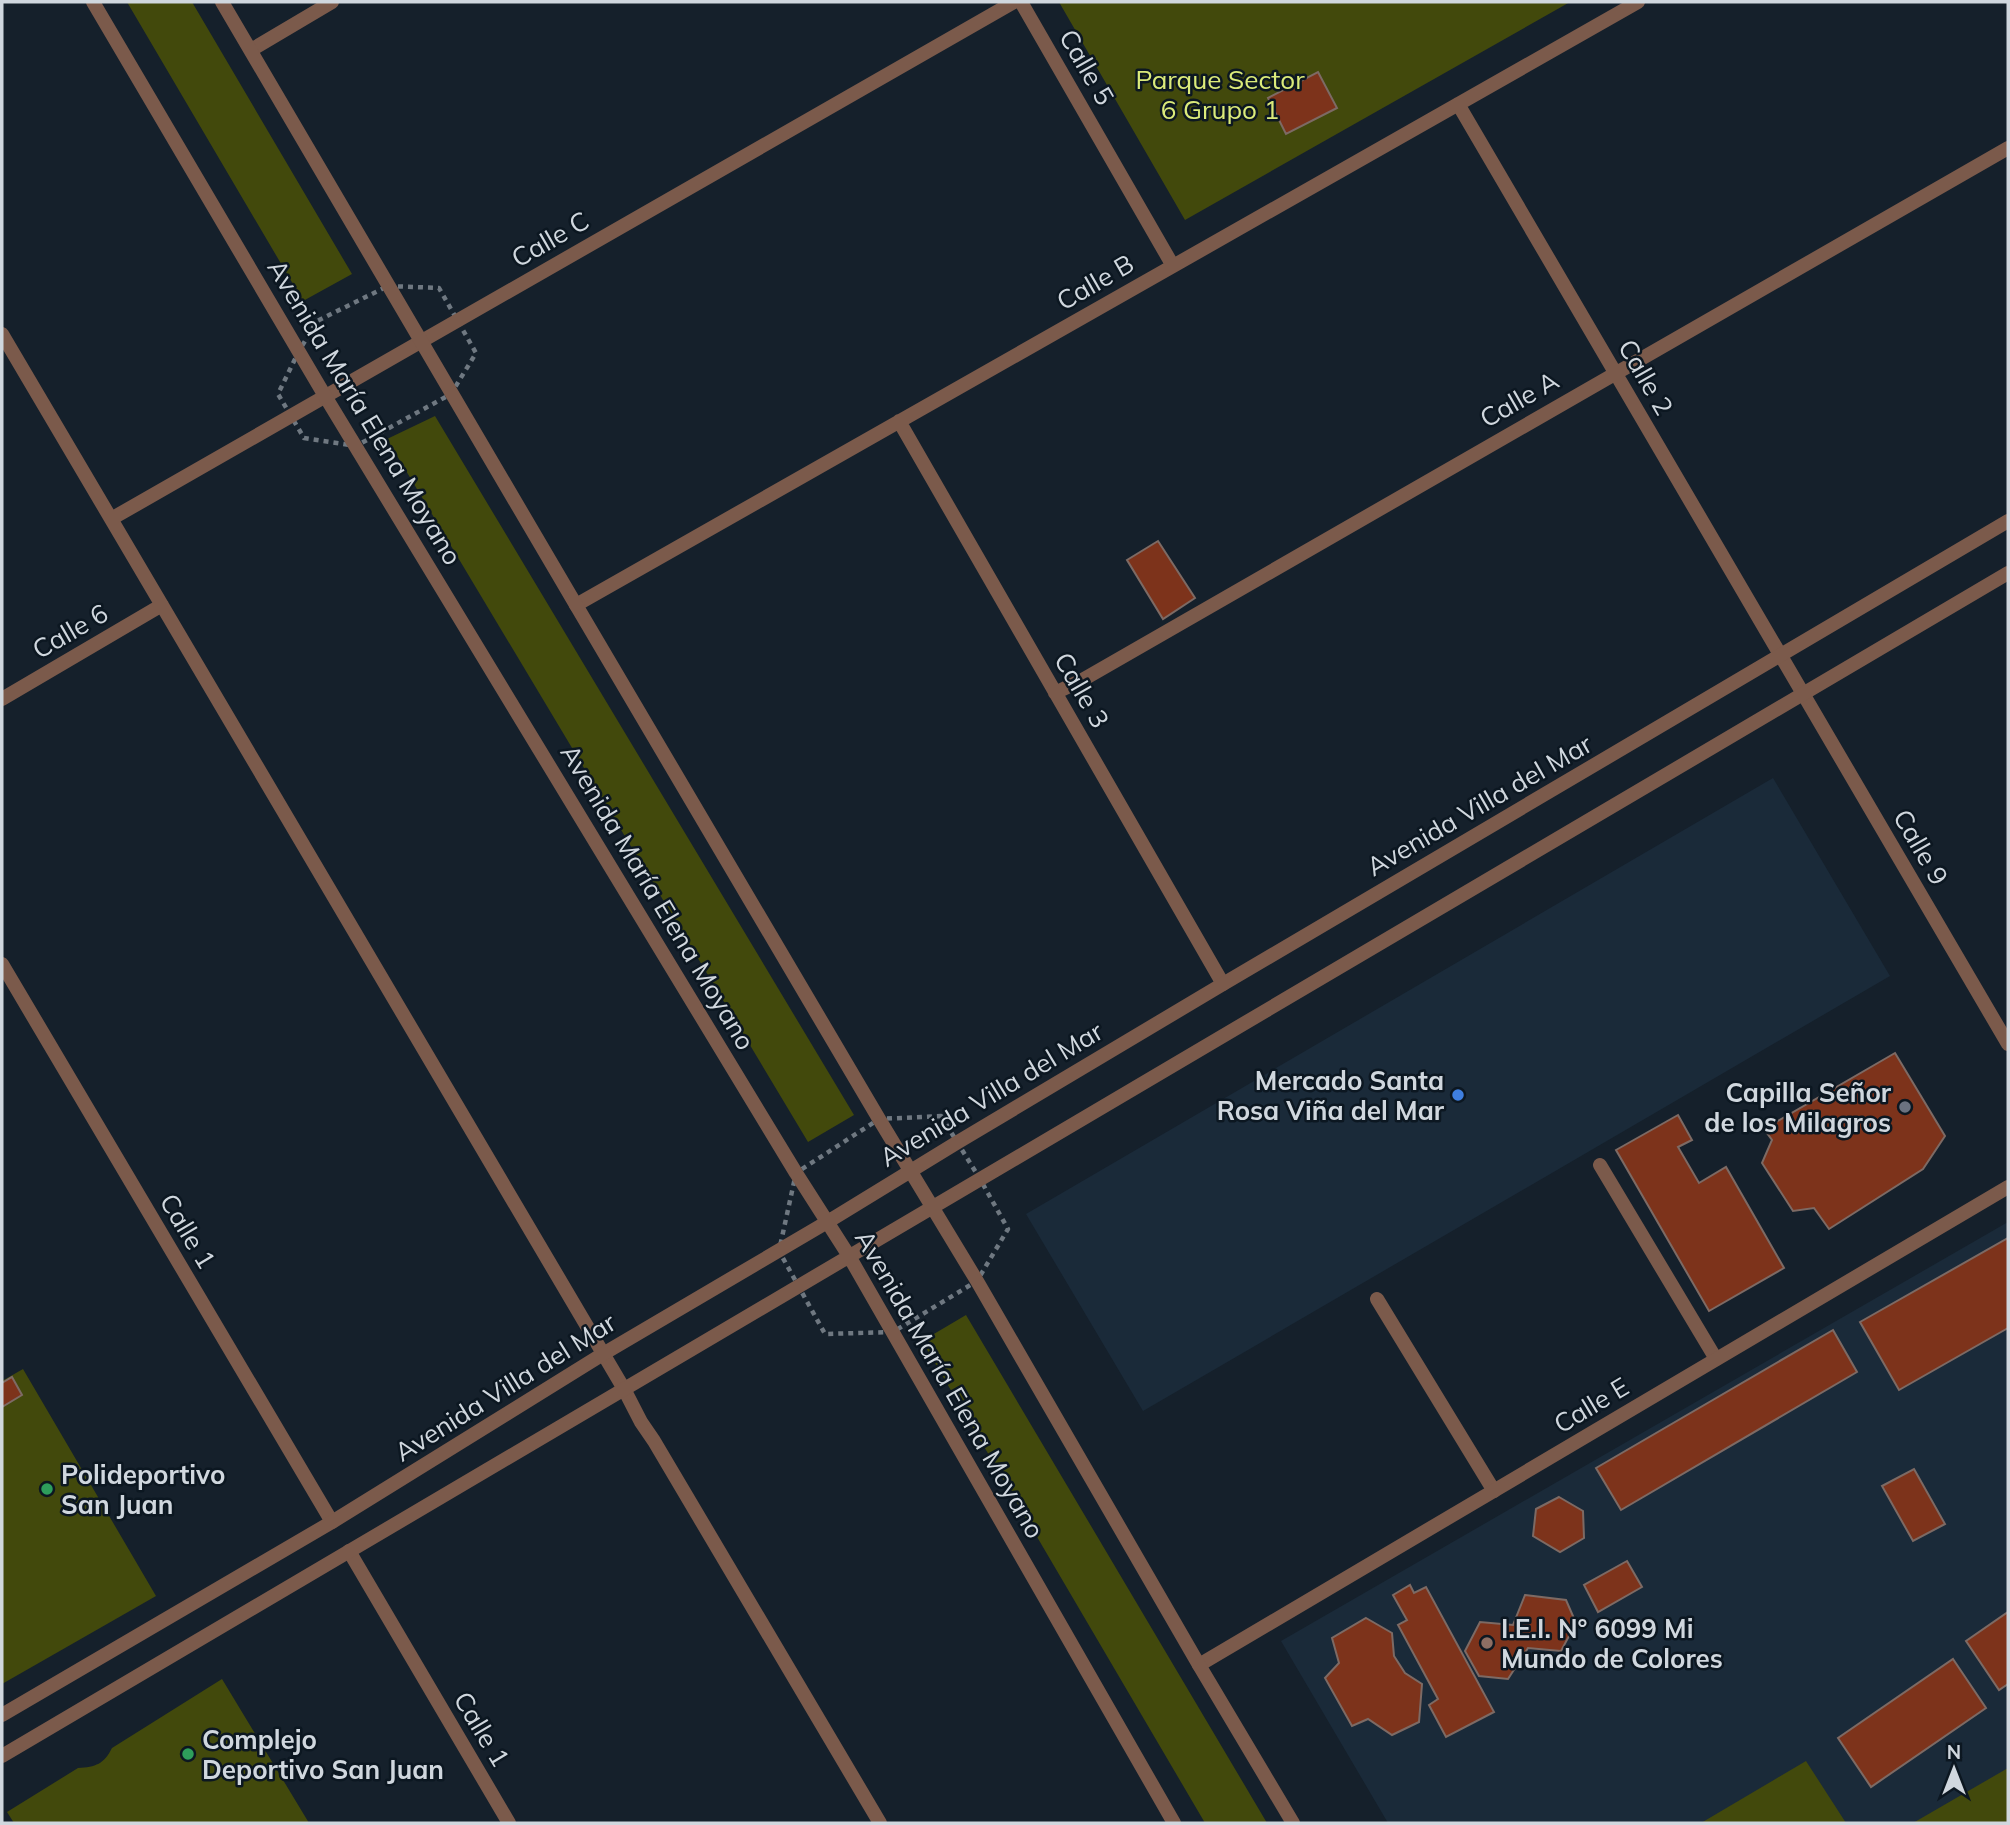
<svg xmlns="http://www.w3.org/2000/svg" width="2010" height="1825" font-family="Mulish,sans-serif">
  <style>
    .built { fill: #1a2a39 }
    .green { fill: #42490c }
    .building { fill: #7d331b; stroke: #7d6a64; stroke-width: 2 }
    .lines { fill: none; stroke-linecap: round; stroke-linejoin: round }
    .path { stroke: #6f7881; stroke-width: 4.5; stroke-dasharray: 5 5; stroke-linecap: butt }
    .service { stroke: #7b5a4b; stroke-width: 14 }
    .minor { stroke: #7b5a4b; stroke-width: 14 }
    .tertiary { stroke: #7b5a4b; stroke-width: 14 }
    .shop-dot { fill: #3f7fe0; stroke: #0c1721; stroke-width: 2.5 }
    .worship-dot { fill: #6b7280; stroke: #0c1721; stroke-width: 2.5 }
    .leisure-dot { fill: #2e9e5b; stroke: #0c1721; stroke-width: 2.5 }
    .education-dot { fill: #8d6e63; stroke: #0c1721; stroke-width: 2.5 }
    .labels { text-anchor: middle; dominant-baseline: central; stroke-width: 5; stroke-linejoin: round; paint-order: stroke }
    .street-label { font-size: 26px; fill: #d0d7de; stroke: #0c1721 }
    .park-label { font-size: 26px; fill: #dbeb7a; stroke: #0c1721 }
    .poi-label { font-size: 26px; font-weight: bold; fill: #d0d7de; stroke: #0c1721; text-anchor: start }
  </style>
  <rect width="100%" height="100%" fill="#15202b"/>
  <path class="built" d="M1773,778L1890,976L1143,1411L1026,1214Z
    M2008,1222V1823H1388L1281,1641Z"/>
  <path class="green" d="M127,2H192L352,274L303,301Z
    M1059,2H1570L1185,220Z
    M435,416L854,1115L808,1142L387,439Z
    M966,1315L1267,1823H1205L922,1341Z
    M23,1369L156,1596L2,1684V1381Z
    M222,1679L309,1823H14L7,1812L78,1768C96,1767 104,1764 112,1748Z
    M1806,1761L1846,1823H1701Z
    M2008,1768V1823H1913Z"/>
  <path class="building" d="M1318,72L1337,108L1286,134L1268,98Z
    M1158,541L1195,598L1163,619L1127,560Z
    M1895,1053L1945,1136L1923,1169L1829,1229L1814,1208L1793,1211L1762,1163L1772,1140L1764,1129Z
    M1678,1115L1692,1140L1678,1147L1699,1183L1726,1167L1784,1268L1709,1311L1616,1150Z
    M2008,1238V1328L1899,1390L1860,1322Z
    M1833,1330L1857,1372L1621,1510L1596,1468Z
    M12,1377L22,1395L2,1407V1383Z
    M1914,1469L1945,1524L1913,1541L1882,1486Z
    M1559,1497L1583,1511L1584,1538L1560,1552L1533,1536L1536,1509Z
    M1627,1561L1642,1587L1598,1612L1584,1585Z
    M1410,1585L1414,1593L1426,1587L1494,1712L1446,1737L1429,1705L1438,1699L1398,1625L1407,1620L1393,1595Z
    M1525,1595L1566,1600L1576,1623L1561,1651L1528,1648L1508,1679L1479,1676L1465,1651L1480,1622L1513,1625Z
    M2008,1612V1684L1999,1690L1966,1641Z
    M1366,1618L1392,1633L1394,1656L1405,1673L1422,1684L1419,1722L1392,1735L1368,1719L1352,1726L1325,1678L1339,1663L1332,1638Z
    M1953,1659L1986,1708L1871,1787L1838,1738Z"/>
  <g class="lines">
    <path class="path" d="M388,286L439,288L476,353L451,394L356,446L304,438L278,394L299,351L317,321Z
      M941,1116L980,1179L1008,1229L977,1281L893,1332L825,1334L779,1251L796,1173L879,1119Z"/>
    <path class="service" d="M1600,1165L1716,1359
      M1377,1299L1494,1491"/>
    <path class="minor" d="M1021,2L1173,266
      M251,50L332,2
      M1458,104L2008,1044
      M2,334L624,1389L641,1422L654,1441L880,1823
      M899,421L1223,984
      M111,519L1014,2
      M576,605L1638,2
      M1055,693L1084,679L2008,148
      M2,699L162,605
      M2,964L332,1522
      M349,1551L509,1823
      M1199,1665L2008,1187"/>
    <path class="tertiary" d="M93,2L325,396L796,1173L849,1256L1174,1823
      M222,2L576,605L879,1119L977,1281L1199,1665L1293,1823
      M2,1715L332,1522L603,1354L829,1221L958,1142L1223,984L2008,521
      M2,1756L2008,573"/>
  </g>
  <circle class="shop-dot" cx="1458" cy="1095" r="7"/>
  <circle class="worship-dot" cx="1905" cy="1107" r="7"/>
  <g class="leisure-dot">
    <circle cx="47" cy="1489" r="7"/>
    <circle cx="188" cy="1754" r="7"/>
  </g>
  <circle class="education-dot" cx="1487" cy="1643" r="7"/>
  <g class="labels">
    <g class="street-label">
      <text transform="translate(1087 67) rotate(60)">Calle 5</text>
      <text transform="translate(550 239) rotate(-30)">Calle C</text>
      <text transform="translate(1095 282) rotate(-30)">Calle B</text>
      <text transform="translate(1646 377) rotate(60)">Calle 2</text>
      <text transform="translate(1519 399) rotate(-30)">Calle A</text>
      <text transform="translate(365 412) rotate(59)">Avenida María Elena Moyano</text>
      <text transform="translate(70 631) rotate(-30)">Calle 6</text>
      <text transform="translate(1082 690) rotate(60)">Calle 3</text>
      <text transform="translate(1479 805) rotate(-30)">Avenida Villa del Mar</text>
      <text transform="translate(1921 847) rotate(60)">Calle 9</text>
      <text transform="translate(658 897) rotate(59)">Avenida María Elena Moyano</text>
      <text transform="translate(991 1094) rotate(-31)">Avenida Villa del Mar</text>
      <text transform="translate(188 1231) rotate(59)">Calle 1</text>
      <text transform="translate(950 1384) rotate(60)">Avenida María Elena Moyano</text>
      <text transform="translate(505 1387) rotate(-32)">Avenida Villa del Mar</text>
      <text transform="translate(1591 1405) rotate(-31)">Calle E</text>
      <text transform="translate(482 1729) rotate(59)">Calle 1</text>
    </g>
    <g class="park-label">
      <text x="1220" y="79">Parque Sector<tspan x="1220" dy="30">6 Grupo 1</tspan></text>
    </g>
    <g class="poi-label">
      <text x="1444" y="1080" text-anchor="end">Mercado Santa<tspan x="1444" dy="30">Rosa Viña del Mar</tspan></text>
      <text x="1891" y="1092" text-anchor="end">Capilla Señor<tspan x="1891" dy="30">de los Milagros</tspan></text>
      <text x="61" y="1474">Polideportivo<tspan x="61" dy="30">San Juan</tspan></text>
      <text x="1501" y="1628">I.E.I. N° 6099 Mi<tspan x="1501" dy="30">Mundo de Colores</tspan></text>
      <text x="202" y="1739">Complejo<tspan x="202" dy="30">Deportivo San Juan</tspan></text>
    </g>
  </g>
  <rect width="2010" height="1825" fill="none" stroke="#d0d7de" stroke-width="7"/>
  <g transform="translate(1954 1769)" stroke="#0c1721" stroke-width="5" paint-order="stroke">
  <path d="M0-5L12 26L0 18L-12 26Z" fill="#d0d7de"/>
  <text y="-10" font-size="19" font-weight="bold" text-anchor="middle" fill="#d0d7de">N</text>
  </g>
</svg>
